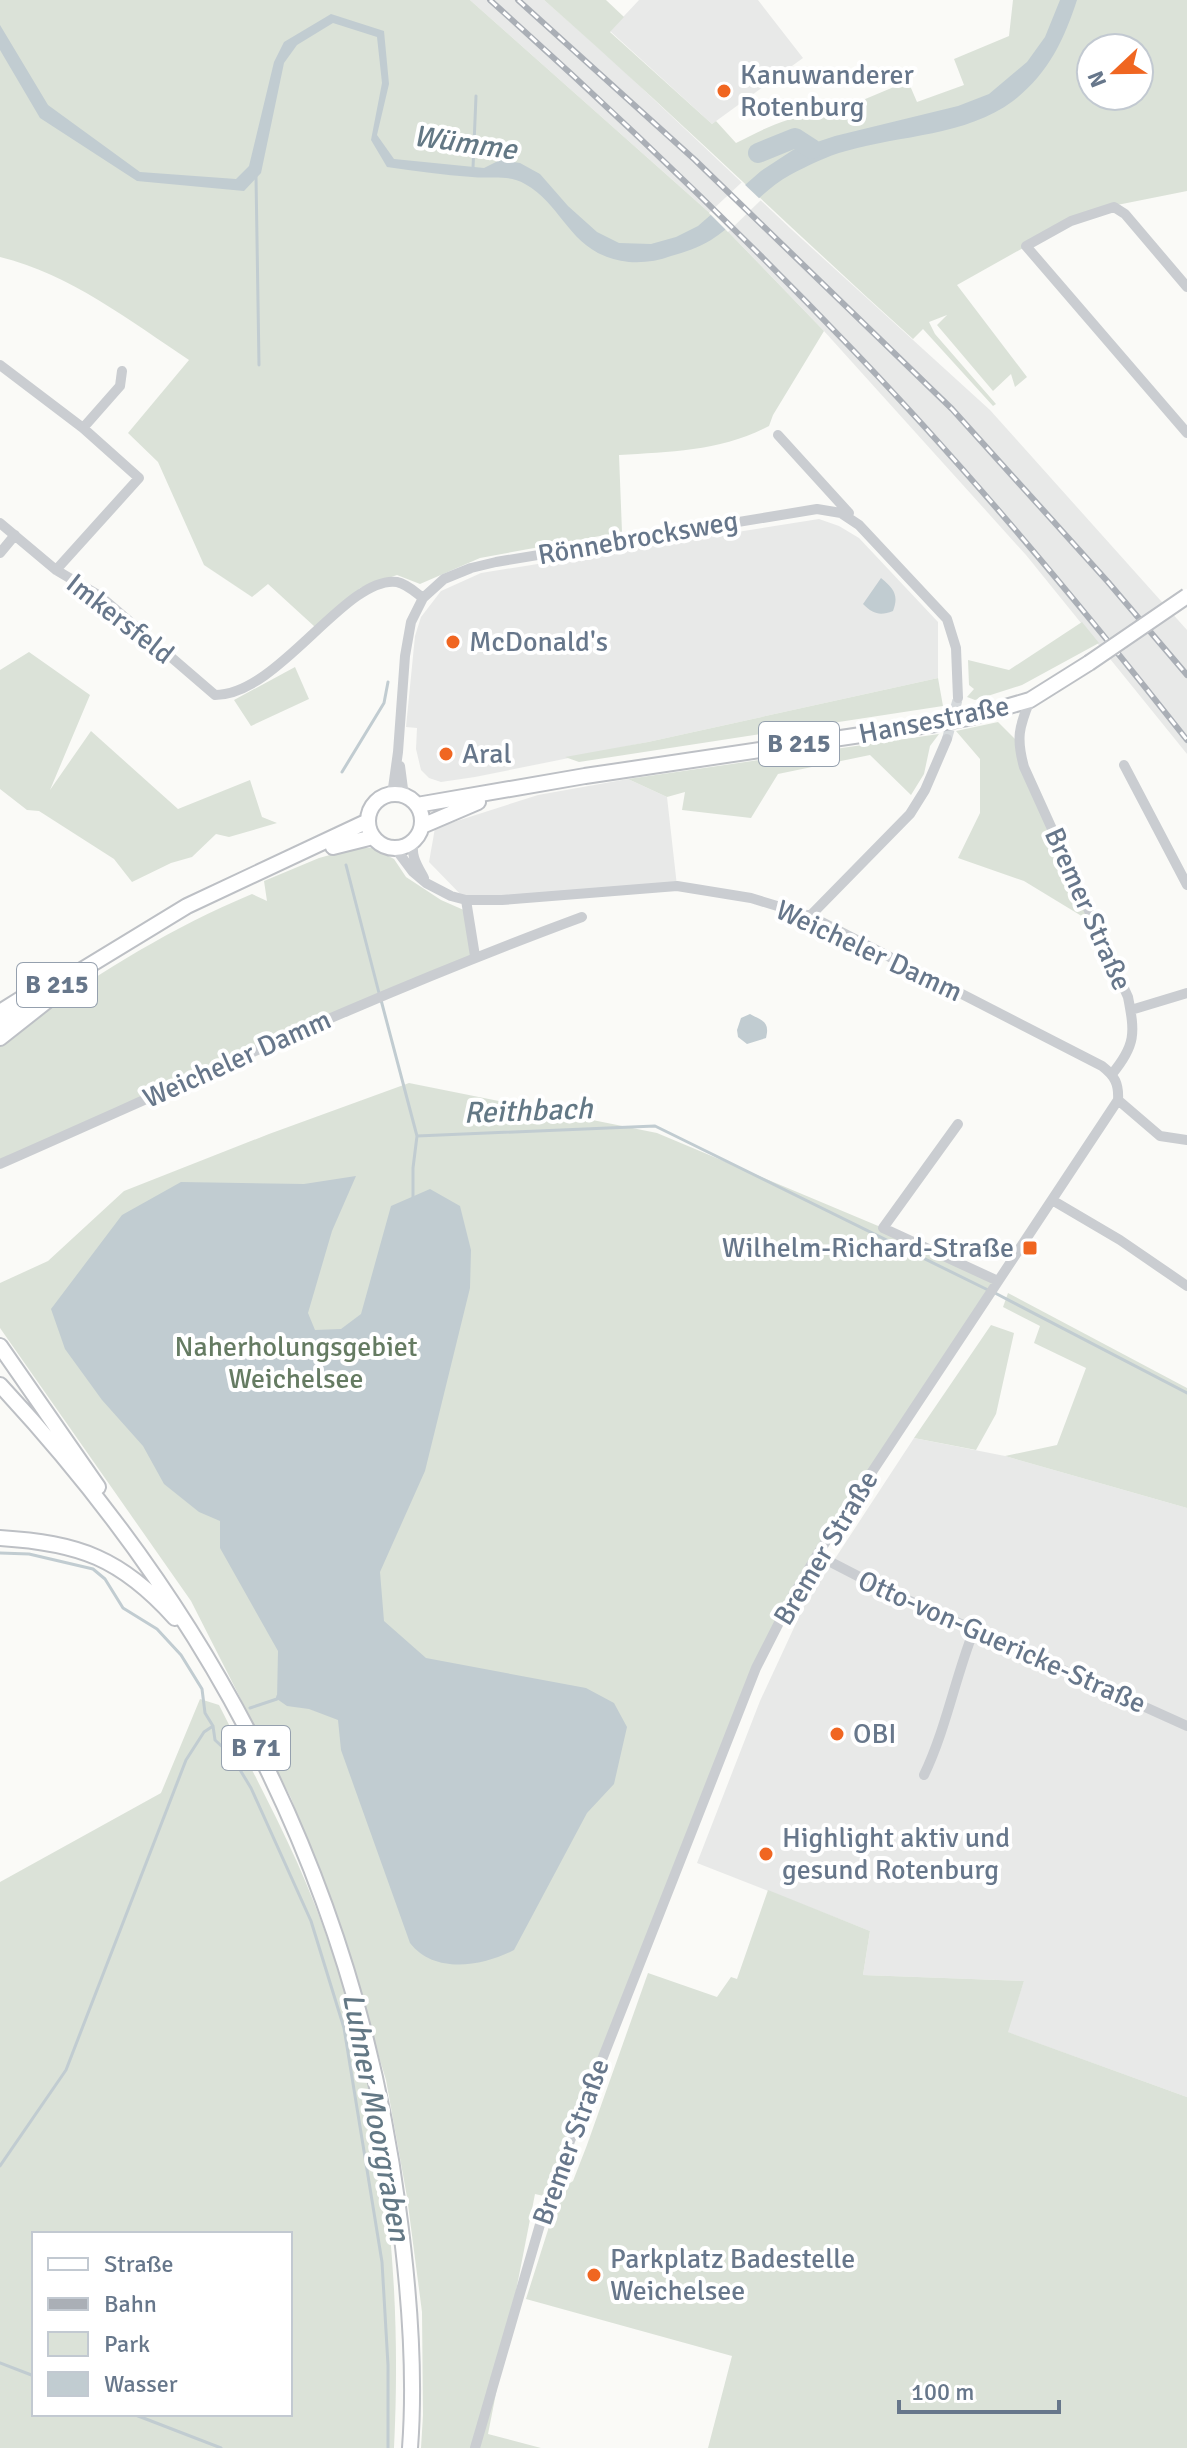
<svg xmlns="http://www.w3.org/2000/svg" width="1187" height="2448" font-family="Signika,sans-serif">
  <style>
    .built { fill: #e8e9e8 }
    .green { fill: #dbe2d8; fill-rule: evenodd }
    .water { fill: #c1ccd1 }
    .pier { fill: #fafaf7 }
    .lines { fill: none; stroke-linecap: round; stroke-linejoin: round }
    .stream { stroke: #c1ccd1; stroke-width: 3 }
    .river { stroke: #c1ccd1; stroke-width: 20 }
    .minor-tunnel { stroke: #d5d9dc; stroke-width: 10; stroke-dasharray: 10 5; stroke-linecap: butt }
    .major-casing { stroke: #bdc0c5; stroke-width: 18 }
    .minor { stroke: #cacdd1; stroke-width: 10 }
    .major { stroke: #fff; stroke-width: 14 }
    .rail-casing { stroke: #aaafb6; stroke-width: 6 }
    .rail { stroke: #fff; stroke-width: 3; stroke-dasharray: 9; stroke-linecap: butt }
    .major-bridge-casing { stroke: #bdc0c5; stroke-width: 18; stroke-linecap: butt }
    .major-bridge { stroke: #fff; stroke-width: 14 }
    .poi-dot { fill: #f06621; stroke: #fff; stroke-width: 3 }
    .labels { text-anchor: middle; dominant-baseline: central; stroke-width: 8; stroke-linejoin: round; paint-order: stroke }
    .shield { fill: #fff; stroke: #95a0ae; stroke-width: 2 }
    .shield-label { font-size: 26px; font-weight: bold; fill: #67778b }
    .poi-label { font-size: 28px; fill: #67778b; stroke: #fff; text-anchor: start }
    .street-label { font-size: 28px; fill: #67778b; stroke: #fff }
    .park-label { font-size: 28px; fill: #657b62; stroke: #fff }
    .water-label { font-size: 30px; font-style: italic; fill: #637885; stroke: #fff }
  </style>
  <rect width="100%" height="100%" fill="#fafaf7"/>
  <path class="built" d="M470,0H544L610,58L791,229L990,410L1187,630V754L1026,555L824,331L712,215Z
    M639,0H758L803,58L712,124L610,31Z
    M819,519L839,526L859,538L938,622V678L648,742L475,777L441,782L429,778L421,770L416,749L417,728L406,727L415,636L421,617L441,591L481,573Z
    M628,779L667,797L677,886L466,900L429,862L435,828L538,795Z
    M914,1438L1005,1456L1187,1508V2097L1007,2032L1024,1981L863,1975L870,1931L697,1863L760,1701L804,1606Z"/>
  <path class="green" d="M0,0H470L712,215L824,331L773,415L769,426C722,451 671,452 619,455L622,532L480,558L420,584L397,575L360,588L315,627L268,584L252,597L204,565L158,462L128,433L189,360C130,321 70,274 0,257Z
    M544,0H606L624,17L610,32L712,124L716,121L736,143C762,130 794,112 824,116L837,105L844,108L908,81L917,102L964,85L954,59L1009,36L1013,0H1187V191L1107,207L1071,221L957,285L1027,377L1015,387L1011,374L993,391L937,325L947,315L929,322L935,334L996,404L993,406L923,329L913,339C789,227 669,110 544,0ZM1091,48H1139V96H1091Z
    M1082,622L1099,643L1022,685L975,700L967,697L974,689L969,685L968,660L1009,670Z
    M29,652L90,695L50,790L91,731L178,809L250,780L262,817L277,823L229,837L216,834L192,857L171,863L132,882L114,859L39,811L27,810L0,789V670Z
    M295,667L309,699L251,726L234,700Z
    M938,678L943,706L579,762L565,757L648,742Z
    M998,722L1018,742L1098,926L1024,881L958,858L980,813V759L956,731Z
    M939,734L930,746L924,774L911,795L870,755L778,774L751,818L682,810L685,792L667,797L628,779Z
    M355,848H373L394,859L406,877L441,900L466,911L475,956L0,1164V1045L12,1033C91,979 163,931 252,894L267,901L264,881L319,858Z
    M409,1083L657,1133L883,1228L998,1281L844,1513L756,1668L548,2197L535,2194L488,2434L541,2448H421L423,2415L422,2312L407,2197L386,2080L342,1933L291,1798L191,1601L0,1328V1283L48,1261L124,1191L269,1134Z
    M1008,1293L1187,1388V1508L1005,1456L1057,1445L1086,1368L1034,1343L1040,1326L1003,1307Z
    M991,1325L1014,1333L996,1414L976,1450L914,1438Z
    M200,1699L219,1705C245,1757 273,1809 297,1862C378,2044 404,2250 394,2448H0V1882L161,1793ZM290,2234V2414H34V2234Z
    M768,1890L870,1931L863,1975L1024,1981L1008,2032L1187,2097V2448H708L732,2356L526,2299L561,2189L573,2181L587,2145L648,1973L717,1997L731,1977L737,1979Z"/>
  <path class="water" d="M1060,0H1077C1064,40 1048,74 1013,101C966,136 901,135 846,151C827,156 807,166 790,175C759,192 740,222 711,240C698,248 685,252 671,256C658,261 644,263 629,262C569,255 566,207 525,184C509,174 490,179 472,177C444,175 415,171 387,167L371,140L382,83L377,37L333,23L297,45L284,63L261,173L244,191L137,181L40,118L0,50V25L48,105L140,172L236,179L249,166L274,62L284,42L331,14L384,31L389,84L377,135L394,159L484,168L500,160L520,163L540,174L568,206L597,232L619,243L651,244L676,237L698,226L761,171L793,150L835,136L958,106L989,94L1027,62L1045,37Z
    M881,578C894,589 899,595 893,611C880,616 873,614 863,604Z
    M750,1014C763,1021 770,1022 766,1038L747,1044L738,1037L737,1030L741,1018Z
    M356,1176L332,1231L308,1313L315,1330L341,1329L361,1314L391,1206L430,1189L460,1206L471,1250L470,1288L425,1471L380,1572L384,1621L426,1658L586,1688L614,1703L627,1727L614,1784L587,1813L514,1950C483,1966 435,1975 410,1943L341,1750L338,1720L309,1709L287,1706L277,1699L278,1651L220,1548V1521L199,1512L164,1484L143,1446L102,1400L65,1349L51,1309L122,1215L181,1182L304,1184Z"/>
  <path class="pier" d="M742,182L761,200L728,232L709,213Z"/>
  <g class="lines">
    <path class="stream" d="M473,168L476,96
      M256,176L259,365
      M342,772L384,703L388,682
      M346,865L379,993
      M381,1000L417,1136
      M413,1198V1168L417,1136L655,1126L988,1290
      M995,1293L1187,1393
      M0,1553L29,1554L93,1569L105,1579L123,1608L157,1629L181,1655L202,1689L205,1713L213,1726L215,1740L231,1755L251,1788L311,1921L344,2028L382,2262L388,2365V2448
      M250,1708L277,1699L278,1696
      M0,2166L66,2070L186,1760L204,1732L213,1726
      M0,2363L34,2376
      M133,2414L221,2448"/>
    <path class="river" d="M758,153L795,138L812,149"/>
    <path class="minor-tunnel" d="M947,739L958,698"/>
    <g class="major-casing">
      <path id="major" d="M968,718L1030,700L1089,663
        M368 821a27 27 0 1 1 54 0a27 27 0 1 1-54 0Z
        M417,805L585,776L935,724
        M422,826L478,802
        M333,847L373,837
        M0,1012L27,995
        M0,1025L31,1001L187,906L368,821
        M0,1038L52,997
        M0,1346L98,1487
        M0,1385C218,1619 356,1889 398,2207C409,2287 416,2368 410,2448
        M0,1538C79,1543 121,1558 175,1618"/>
    </g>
    <path class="minor" d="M1187,287L1125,214L1114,207L1071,221L1026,246L1187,433
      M0,365L83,428L139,478L56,570
      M83,428L120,386L122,371
      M778,435L849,513
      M0,523L56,570L100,596L215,695C279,695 346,575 397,582C407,584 415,592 423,598
      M0,553L15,535
      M1030,700C1019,727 1016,738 1024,767L1128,997C1135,1033 1136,1045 1112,1074
      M1124,765L1187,885
      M400,766L403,789L407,797
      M389,795L393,788L398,752L405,656L411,622L423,598L444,579L471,568L496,562L817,509L841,513L859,525L947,619L956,648L958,698
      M414,841C410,855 417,865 424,878
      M395,848L413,872L426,883L451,896L466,900H502L677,886L751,898L810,916L1102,1066C1115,1076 1119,1084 1118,1100L817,1555L790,1601L756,1668L548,2197L475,2448
      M466,900L475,956
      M810,916L910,814L925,790L947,739
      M1131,1010L1187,993
      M1118,1100L1160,1136L1187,1140
      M958,1124L883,1228L998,1281
      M0,1164C193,1079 384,990 582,917
      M1052,1200L1120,1240L1187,1286
      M817,1555L879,1587L1187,1726
      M924,1775C946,1729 955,1678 974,1630"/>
    <use href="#major" class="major"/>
    <g class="rail-casing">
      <path id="rail" d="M490,0C615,112 736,228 852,349C971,473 1081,605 1187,740
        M518,0L695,160L952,409L1108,582L1187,675"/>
    </g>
    <use href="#rail" class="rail"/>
    <g class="major-bridge-casing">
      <path id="major-bridge" d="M1089,663L1187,596
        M935,724L968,718"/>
    </g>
    <use href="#major-bridge" class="major-bridge"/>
  </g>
  <g class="poi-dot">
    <circle cx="724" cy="91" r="8"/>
    <circle cx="453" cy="642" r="8"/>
    <circle cx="446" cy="754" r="8"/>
    <rect x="1022" y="1240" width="16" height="16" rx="4"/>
    <circle cx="837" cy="1734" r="8"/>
    <circle cx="766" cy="1854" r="8"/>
    <circle cx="594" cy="2275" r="8"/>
  </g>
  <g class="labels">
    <g class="shield">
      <rect x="759" y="722" width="80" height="44" rx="6"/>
      <rect x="17" y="963" width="80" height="44" rx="6"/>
      <rect x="222" y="1726" width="68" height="44" rx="6"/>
    </g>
    <g class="shield-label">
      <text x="799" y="744">B 215</text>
      <text x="57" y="985">B 215</text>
      <text x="256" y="1748">B 71</text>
    </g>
    <g class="poi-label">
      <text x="740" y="75">Kanuwanderer<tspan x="740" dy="32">Rotenburg</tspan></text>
      <text x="469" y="642">McDonald's</text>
      <text x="462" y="754">Aral</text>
      <text x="1014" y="1248" text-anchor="end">Wilhelm-Richard-Straße</text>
      <text x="853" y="1734">OBI</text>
      <text x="782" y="1838">Highlight aktiv und<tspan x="782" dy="32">gesund Rotenburg</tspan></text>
      <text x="610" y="2259">Parkplatz Badestelle<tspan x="610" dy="32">Weichelsee</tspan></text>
    </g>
    <g class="street-label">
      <text transform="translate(638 538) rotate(-10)">Rönnebrocksweg</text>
      <text transform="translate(120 619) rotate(38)">Imkersfeld</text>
      <text transform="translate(934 720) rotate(-11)">Hansestraße</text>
      <text transform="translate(1088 909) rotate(66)">Bremer Straße</text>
      <text transform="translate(869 951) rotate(25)">Weicheler Damm</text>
      <text transform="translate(237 1059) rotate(-24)">Weicheler Damm</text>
      <text transform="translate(826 1548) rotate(-59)">Bremer Straße</text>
      <text transform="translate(1002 1642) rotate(24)">Otto-von-Guericke-Straße</text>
      <text transform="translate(571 2142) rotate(-70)">Bremer Straße</text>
    </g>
    <g class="park-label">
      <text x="296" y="1347">Naherholungsgebiet<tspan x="296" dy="32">Weichelsee</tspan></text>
    </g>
    <g class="water-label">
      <text transform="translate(465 143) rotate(8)">Wümme</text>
      <text transform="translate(528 1111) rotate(-2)">Reithbach</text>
      <text transform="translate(376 2117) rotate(79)">Luhner Moorgraben</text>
    </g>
  </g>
  <rect x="32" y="2232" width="260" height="184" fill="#ffffff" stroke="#c2c9d1" stroke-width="2"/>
  <rect x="48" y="2258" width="40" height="12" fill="#ffffff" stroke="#c2c9d1" stroke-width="2"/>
  <text x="104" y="2272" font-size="24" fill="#67778b">Straße</text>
  <rect x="48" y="2298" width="40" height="12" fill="#aaafb6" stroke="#c2c9d1" stroke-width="2"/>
  <text x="104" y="2312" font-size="24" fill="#67778b">Bahn</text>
  <rect x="48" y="2332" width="40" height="24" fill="#dbe2d8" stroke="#c2c9d1" stroke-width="2"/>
  <text x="104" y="2352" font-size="24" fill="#67778b">Park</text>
  <rect x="48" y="2372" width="40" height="24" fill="#c1ccd1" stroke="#c2c9d1" stroke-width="2"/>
  <text x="104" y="2392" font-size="24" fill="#67778b">Wasser</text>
  <g transform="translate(1115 72) rotate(248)"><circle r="38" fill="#ffffff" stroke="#c2c9d1" stroke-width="2"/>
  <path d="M0-6L14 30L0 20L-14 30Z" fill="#f06621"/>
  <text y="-12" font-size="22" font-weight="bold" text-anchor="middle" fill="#67778b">N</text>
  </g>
  <path d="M899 2400v12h160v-12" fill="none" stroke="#67778b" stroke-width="4"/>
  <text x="911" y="2400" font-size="24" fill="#67778b" stroke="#ffffff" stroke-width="6" paint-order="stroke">100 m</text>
</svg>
